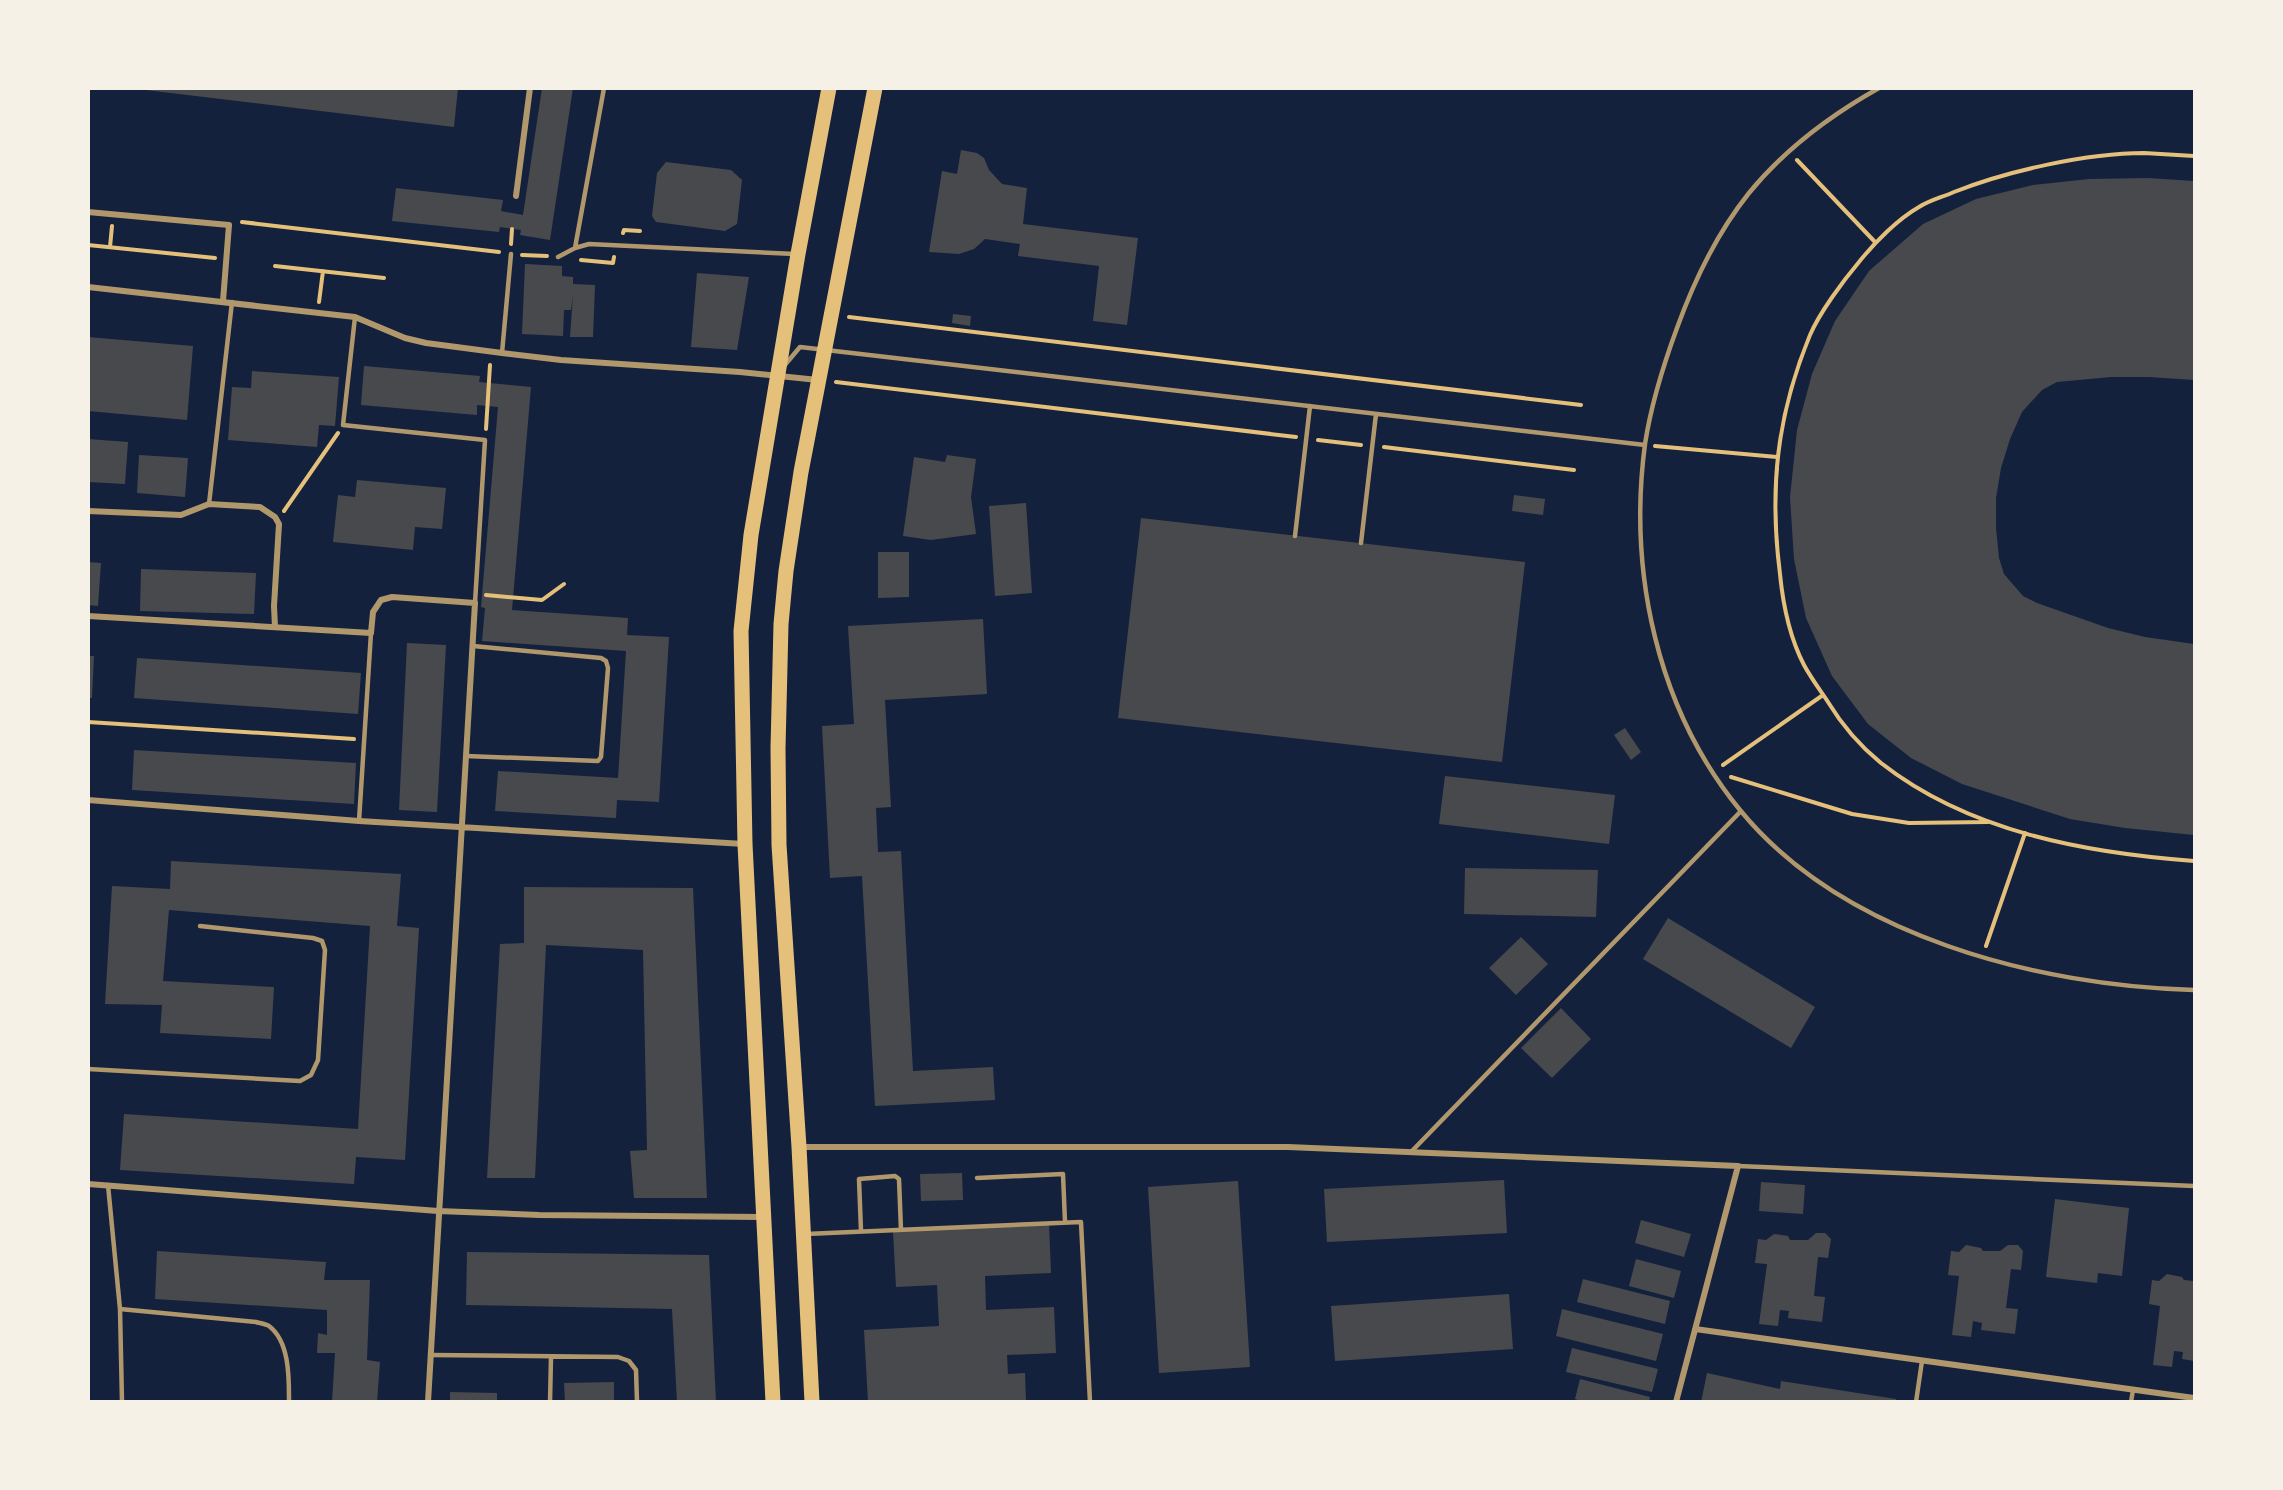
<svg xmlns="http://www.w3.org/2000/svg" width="2283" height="1490" font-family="Poppins,sans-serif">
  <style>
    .building { fill: #48494c }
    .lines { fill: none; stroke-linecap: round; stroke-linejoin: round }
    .path { stroke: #e5c07b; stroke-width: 4 }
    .service { stroke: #b1986c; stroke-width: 4.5 }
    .minor { stroke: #b1986c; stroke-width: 6 }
    .primary { stroke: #e5c07b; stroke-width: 15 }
  </style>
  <rect width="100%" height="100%" fill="#14213d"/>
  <path class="building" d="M129,88H458L454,127Z
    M542,88H573L550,240L520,235L521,230L500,227L499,232L392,221L396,188L503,200L501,211L523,215Z
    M961,150L977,153L984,158L989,170L1002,184L1027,188L1023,224L1138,238L1127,325L1093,321L1099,266L1018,256L1020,244L985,239L974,249L959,254L929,252L942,171L957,174Z
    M666,162L731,170L742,180L737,224L725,231L656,222L652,216L657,173Z
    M2148,178L2194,181V380L2149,377H2111L2057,382L2042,390L2022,412L2010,439L2001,468L1996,498V528L1999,558L2004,574L2023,596L2037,603L2108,628L2145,637L2194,644V835L2125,828L2070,819L1962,784L1911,758L1868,724L1832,676L1806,618L1794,559L1790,497L1797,430L1812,374L1835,321L1869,271L1923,224L1976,199L2033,185L2089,179Z
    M525,264L562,266V276L573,277V284L595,285L593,337H570L573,295L571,310H564L563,336L522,334Z
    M697,273L749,277L737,350L691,347Z
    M953,314L971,316L970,326L952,323Z
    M88,337L193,346L187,420L88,411Z
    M364,366L480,376L479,382L531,387L512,610L628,618L627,635L669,637L659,802L617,800L616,818L495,811L498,771L618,778L626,651L482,641L485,608L481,607L498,407L477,405V415L361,405Z
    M252,371L339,377L335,426L319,425L317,447L228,440L232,387L251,388Z
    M88,439L128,442L125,484L88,482Z
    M139,455L188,458L185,497L137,493Z
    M947,455L976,459L971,497L976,534L931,540L903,536L914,457L945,462Z
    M357,480L446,488L442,529L415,527L413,550L333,542L338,495L355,497Z
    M1514,495L1545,499L1543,515L1512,511Z
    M1026,503L1032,593L995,596L989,506Z
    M1141,518L1525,562L1502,762L1118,718Z
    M878,552H909V597L878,598Z
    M88,562L101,563L98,606L88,605Z
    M141,569L256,573L254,614L140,611Z
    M983,619L987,694L885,700L891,807L876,808L878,852L901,851L913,1071L993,1067L995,1100L875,1106L862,876L830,878L822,726L854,724L848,626Z
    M407,643L446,645L437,812L399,810Z
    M88,656H94L92,698H88Z
    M137,658L361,673L358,714L134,698Z
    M1625,728L1641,752L1631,760L1614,735Z
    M134,750L356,763L354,804L132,790Z
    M1445,776L1615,795L1609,844L1439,824Z
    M171,861L401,874L397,926L419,928L405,1160L356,1157L354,1184L120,1170L124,1114L358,1129L370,926L169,910L163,981L274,987L271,1039L160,1033L162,1005L105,1004L112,886L170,889Z
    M1465,868L1598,870L1596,917L1464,914Z
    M524,887L693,888L707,1198H634L630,1151L647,1150L643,950L546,945L535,1178H487L500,944L524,943Z
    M1668,918L1815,1007L1791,1048L1643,959Z
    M1521,937L1548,964L1516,995L1489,968Z
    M1561,1008L1591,1039L1552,1078L1521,1048Z
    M962,1173L963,1200L921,1201L920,1174Z
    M1504,1180L1507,1233L1327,1242L1324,1189Z
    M1238,1181L1250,1367L1159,1373L1148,1187Z
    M1761,1182L1805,1185L1803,1214L1759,1211Z
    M2055,1199L2129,1208L2122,1276L2098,1273L2097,1283L2046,1277Z
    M1641,1220L1691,1234L1684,1257L1635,1243Z
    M1049,1224L1051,1273L985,1276L986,1310L1054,1307L1056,1353L1007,1355L1008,1374L1025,1373L1026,1402H868L864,1330L939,1326L937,1285L896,1287L893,1232Z
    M1816,1233H1825L1831,1239L1828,1258L1818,1257L1814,1296L1825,1297L1822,1322L1788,1318L1789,1311L1780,1310L1778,1326L1759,1324L1767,1264L1755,1263L1758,1239L1766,1240L1774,1234L1788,1236L1790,1240H1808Z
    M1966,1245L1981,1248L1983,1251H2000L2008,1245H2018L2023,1251L2021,1270L2011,1269L2006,1308L2018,1309L2015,1334L1981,1330L1982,1323L1973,1321L1971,1337L1952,1335L1959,1276L1948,1275L1951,1251L1959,1252Z
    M157,1251L326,1262L324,1280H370L367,1360L380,1362L377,1402H332L335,1353H317L318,1333L327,1335V1310L155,1299Z
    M467,1252L709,1255L716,1402H677L672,1309L466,1305Z
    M1636,1259L1681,1271L1674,1298L1629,1286Z
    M2167,1274L2182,1277L2184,1280L2194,1281V1361L2182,1359L2183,1352L2174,1351L2172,1367L2153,1365L2160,1306L2149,1304L2152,1280L2159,1281Z
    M1583,1279L1670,1301L1665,1324L1577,1302Z
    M1509,1294L1513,1349L1335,1361L1331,1306Z
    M1562,1309L1663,1334L1656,1361L1556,1336Z
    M1572,1348L1658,1369L1652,1392L1566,1372Z
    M1707,1373L1780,1389L1781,1381L1896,1399V1402H1701Z
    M1580,1379L1650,1397L1649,1402H1584L1575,1399Z
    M614,1382V1402H565L564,1383Z
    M450,1392L497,1393V1402H450Z"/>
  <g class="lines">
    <path class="path" d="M2194,156C2178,155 2161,154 2144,153C2087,153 2007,171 1954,192C1943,197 1930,200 1919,207C1898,219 1875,242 1859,262C1843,281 1820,312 1810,335C1777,415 1769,488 1780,574C1783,605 1790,638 1804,665C1811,678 1820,690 1828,702C1842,725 1860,746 1881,763C1969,832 2086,853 2194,861
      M1797,160L1875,242
      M242,222L499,252
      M623,233L624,230L640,231
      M511,244L512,229
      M88,245L215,258
      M110,247L112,226
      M522,255L547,256
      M581,260L613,263L614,257
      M275,266L384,278
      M319,302L323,271
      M849,317L1581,405
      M836,382L1296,437
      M486,429L490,365
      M1318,440L1361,445
      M1655,446L1777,457
      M1384,447L1574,470
      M284,511L338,433
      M486,595L542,600L564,584
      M88,722L354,739
      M1723,765L1823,695
      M1731,777L1852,814L1909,823L1988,822
      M1986,946L2025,833"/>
    <path class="service" d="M1879,88C1831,115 1784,150 1749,193C1717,233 1694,281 1677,328C1663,366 1651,405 1645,444C1628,572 1657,709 1740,810C1843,936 2038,986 2194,990
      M575,248L604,88
      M558,257L575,248L589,244L795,254
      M355,317L343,425L485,440L475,603
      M502,353L511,254
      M784,366L800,347L1645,445
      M209,504L232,302
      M1295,536L1310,406
      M1361,543L1376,414
      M466,756L598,761L601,757L608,668L606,661L601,658L473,646
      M359,821L371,633
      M88,1069L300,1081L311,1075L318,1060L325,950L322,941L313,938L200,926
      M1411,1152L1741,811
      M1738,1166L2194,1186
      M977,1178L1063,1174L1065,1222
      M108,1185L120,1309L122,1402
      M861,1231L859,1179L895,1176L899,1179L901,1230
      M806,1234L1081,1222L1090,1402
      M120,1309L256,1322C259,1323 266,1324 269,1326C290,1342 289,1379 289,1402
      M430,1355L618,1357L629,1361L636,1370L637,1402
      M550,1402L551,1357
      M1916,1402L1922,1361
      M2131,1402L2133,1390"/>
    <path class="minor" d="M516,196L530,88
      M88,212L229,225L223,301
      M88,287L355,317L405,338L426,343L502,353L561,360L740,372L818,380
      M88,511L181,515L209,504L260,507L275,517L279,524L274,606L275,627
      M88,616L371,633L373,612L381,600L392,597L475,603L428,1402
      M88,800L359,821L744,844
      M799,1147H1288L1738,1166L1676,1402
      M88,1184L438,1211L539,1215L762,1217
      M1695,1329L2194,1398"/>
    <path class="primary" d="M773,1402L745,844L741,631L751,535L798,254L829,88
      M812,1402L799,1147L779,845L778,748L781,624L786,571L801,472L875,88"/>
  </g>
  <rect width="2283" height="1490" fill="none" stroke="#f6f1e7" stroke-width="180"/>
</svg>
